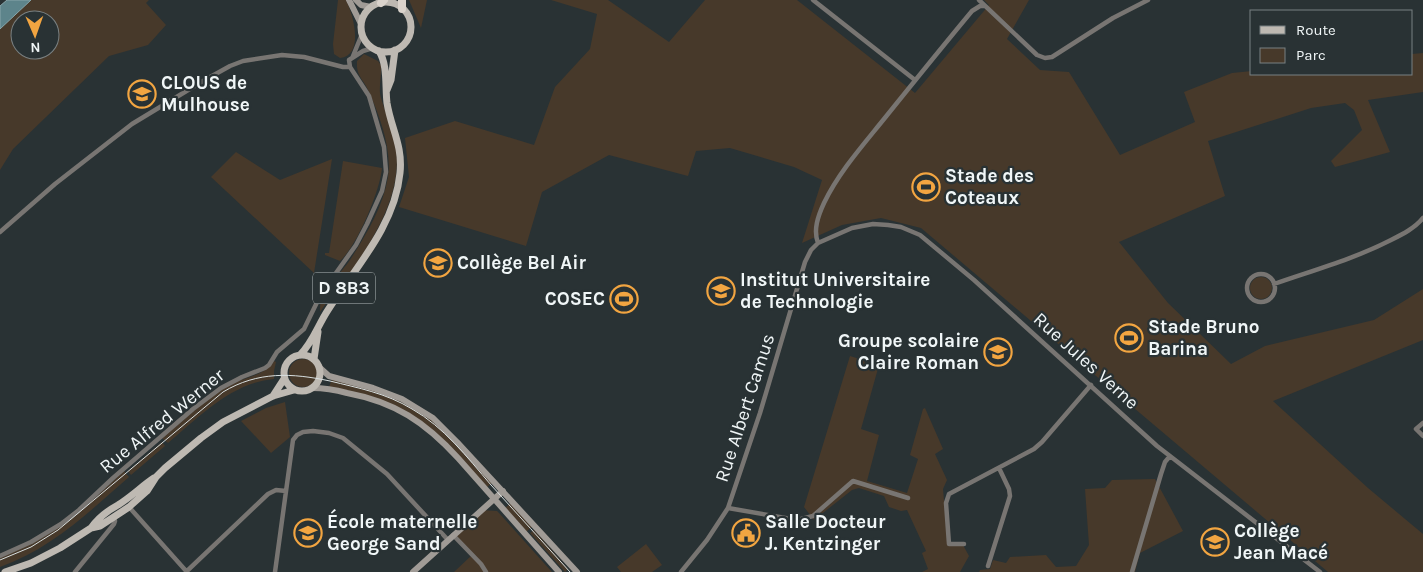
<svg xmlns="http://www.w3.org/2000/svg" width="1423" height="572" font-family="Karla,sans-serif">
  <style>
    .green { fill: #47392a; fill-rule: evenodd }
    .water { fill: #5d848b; stroke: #89a6ab }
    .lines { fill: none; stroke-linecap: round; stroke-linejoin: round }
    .street { stroke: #787572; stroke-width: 4.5 }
    .secondary { stroke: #a09b96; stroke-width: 6 }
    .primary { stroke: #beb9b2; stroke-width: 7 }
    .highway { stroke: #dad3cc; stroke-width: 8 }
    .tram { stroke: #d8dfe0; stroke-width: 1 }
    .labels { text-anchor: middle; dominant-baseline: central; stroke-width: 4.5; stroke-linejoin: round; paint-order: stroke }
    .shield { fill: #293234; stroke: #b4bbbc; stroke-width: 1 }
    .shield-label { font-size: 18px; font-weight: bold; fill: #f0f6f7 }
    .poi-label { font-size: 19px; font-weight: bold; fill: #f0f6f7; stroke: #293234; text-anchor: start }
    .street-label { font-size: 19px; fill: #f0f6f7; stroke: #293234 }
  </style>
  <rect width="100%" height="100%" fill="#293234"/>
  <path class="green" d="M31,0H149L146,3L166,25L148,45L109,56L13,149L0,170V29ZM20,20H50V50H20Z
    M338,0H346C353,14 365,55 340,58L334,54L333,44Z
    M409,0H427L421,28Z
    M551,0H608L669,42L705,0H797L915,93L989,5L984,0H1029L1007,39L1040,70L1069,72L1120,155L1195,122L1184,92L1232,73L1252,71V74H1412V54L1423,53V92L1368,100L1390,152L1335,167L1331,161L1362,130L1354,110L1345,103L1311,108L1208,141L1225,196L1119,242L1168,303L1231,364L1265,346L1374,320L1423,289V340L1273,401L1368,488L1423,534V572H1328L921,228L881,218L842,225L802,243L822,180L794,167L730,148L696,151L688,176L609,155L542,192L526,246L399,207L409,177L405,138L455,121L534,145L555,87L590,49L597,14Z
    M364,54L378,61L381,65C382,75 378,89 381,98C385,112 392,127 395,141C405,192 374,238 347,278H344L320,312C320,308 320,304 321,300C324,288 342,272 350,260C366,235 383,207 388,177C392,149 380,117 369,92C364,79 356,77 357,61Z
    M236,152L280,180L332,159L314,273L211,177Z
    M343,161L382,168C380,191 357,246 340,261L325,255V253H329Z
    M1250 288a11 11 0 1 1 22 0a11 11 0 1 1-22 0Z
    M850,356L879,365L861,429L879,435L867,481L907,493L918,459L910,455L923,409L925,408L943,449L935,454L947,480L943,489L948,546L963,545L969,556L960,572H922L928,569L922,553L926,551L907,510L901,511L889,507L884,496L859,488L852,490L814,520L804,507Z
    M289 373a14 14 0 1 1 28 0a14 14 0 1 1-28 0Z
    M274,361L276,362L274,371V379C231,383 199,417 168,443L162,438C184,420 206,398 230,385C244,377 265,376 274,361Z
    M332,379L389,395L430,418L493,482L486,488L409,413L329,387Z
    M285,402L290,437L271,453L241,421L266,408Z
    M162,442L165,446L131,475L128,471Z
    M124,471L129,477C89,512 51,549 0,567V558L75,516Z
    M1155,479L1183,531L1140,553L1135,572H979L980,570L990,569L993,560L1006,563L1010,557L1046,555L1056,567L1076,566L1089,545L1085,489L1105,488L1112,480Z
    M511,503L533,526L526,532L505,508Z
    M481,510L497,511L500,514L552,572H454L472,555L453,535Z
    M534,530L568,569L565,572L530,533Z
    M646,544L662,565L652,572H621L617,567Z"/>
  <path class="water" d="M7,0H31L0,29V6Z"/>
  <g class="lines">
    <path class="street" d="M813,0L915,80
      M979,0L1037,55L1045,58L1052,57L1113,18L1148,0
      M353,56L362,34
      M0,232L55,184L132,124L203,81L230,66L243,61L282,55L304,57L343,67H350L349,60L363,51L373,48
      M818,243C813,230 818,216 824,203C839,172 863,145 884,119C913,83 942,47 972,11L980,6H985
      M1247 288a14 14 0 1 1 28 0a14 14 0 1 1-28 0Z
      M1274,284C1314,270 1354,259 1391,240C1403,234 1415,228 1423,218
      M1423,423L1416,429L1423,436
      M129,507L187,572
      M728,508L797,520L813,516L853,481L908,498
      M453,535L481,564L486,572
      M964,544H949L946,503L949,494L1034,449L1042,442L1091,385
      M0,556L31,542L61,524L79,510L113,478L193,409L221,388L242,377L265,368L269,365L277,352L304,329L321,294L356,245L367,224L382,191L386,172L384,147L369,96L350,67
      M988,566L1010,496L1009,489L999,468
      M75,572L114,524L115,521L114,518
      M186,572L268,494L276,490L286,491
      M275,572L293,440L297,435L303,432L313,431L329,433L343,438L387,474L448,540
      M681,572L707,540L728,508L760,413L805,262L811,250L818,243L852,228L873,224L888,225L901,227L920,235L974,280L1157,446L1320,572
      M1132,572L1161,474L1165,462L1170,456"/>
    <path class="secondary" d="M349,0L361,24
      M356,0L361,5L371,7
      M319,367L329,376L373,388L402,399L433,418L457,442L577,572
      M312,388C324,388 336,390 347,393C395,402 425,422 458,458L559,572
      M413,572L503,491"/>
    <path class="primary" d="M361 27a25 25 0 1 1 50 0a25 25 0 1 1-50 0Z
      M387,90L391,80L395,50
      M284 373a18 18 0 1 1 36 0a18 18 0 1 1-36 0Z
      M300,355C313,342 318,325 328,310C355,268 395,226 400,173C403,146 391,128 387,103C385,87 388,65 379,51
      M314,359L318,332
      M273,396L284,379
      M91,528C98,518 107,511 118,505C131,497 142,486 154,478
      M5,572L31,563L60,548L91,528L100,526L129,507L147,491L156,477L165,468L201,438L223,422L273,396L294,390"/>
    <path class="highway" d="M402,0V9
      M381,3L384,0"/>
    <path class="tram" d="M0,560L31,547L58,530L223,392C258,371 292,373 330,381C358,388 386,393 412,409C444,427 467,457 491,485C517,514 544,543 570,572"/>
  </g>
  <defs>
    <g id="university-ring" transform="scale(1.4375)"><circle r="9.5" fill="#293234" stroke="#f2a541" stroke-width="1.5"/><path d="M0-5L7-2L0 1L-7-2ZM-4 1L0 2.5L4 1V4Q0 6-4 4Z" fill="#f2a541"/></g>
    <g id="stadium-ring" transform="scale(1.4375)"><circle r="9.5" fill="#293234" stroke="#f2a541" stroke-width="1.5"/><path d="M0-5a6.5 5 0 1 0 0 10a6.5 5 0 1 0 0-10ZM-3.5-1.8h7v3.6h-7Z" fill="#f2a541"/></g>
    <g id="school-ring" transform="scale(1.4375)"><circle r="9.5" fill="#293234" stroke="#f2a541" stroke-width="1.5"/><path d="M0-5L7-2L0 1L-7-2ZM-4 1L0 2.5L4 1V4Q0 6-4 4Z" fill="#f2a541"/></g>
    <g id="civic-ring" transform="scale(1.4375)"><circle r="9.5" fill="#293234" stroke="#f2a541" stroke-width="1.5"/><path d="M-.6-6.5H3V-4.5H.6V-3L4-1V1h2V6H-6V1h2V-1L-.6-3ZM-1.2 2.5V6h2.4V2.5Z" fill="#f2a541"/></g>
  </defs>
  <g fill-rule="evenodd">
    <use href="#university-ring" x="142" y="94"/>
    <use href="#stadium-ring" x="926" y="187"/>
    <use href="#school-ring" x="438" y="263"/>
    <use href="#university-ring" x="721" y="291"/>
    <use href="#stadium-ring" x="624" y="299"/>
    <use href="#stadium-ring" x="1129" y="338"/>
    <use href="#school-ring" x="998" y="352"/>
    <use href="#school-ring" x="308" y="533"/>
    <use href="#civic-ring" x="746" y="533"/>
    <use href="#school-ring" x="1215" y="542"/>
  </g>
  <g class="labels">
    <rect class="shield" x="313" y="272.5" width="62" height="31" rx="4"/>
    <g class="shield-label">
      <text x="344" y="288">D 8B3</text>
    </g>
    <g class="poi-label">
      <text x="161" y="83">CLOUS de<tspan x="161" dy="22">Mulhouse</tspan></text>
      <text x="945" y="176">Stade des<tspan x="945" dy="22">Coteaux</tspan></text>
      <text x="457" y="263">Collège Bel Air</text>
      <text x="740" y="280">Institut Universitaire<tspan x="740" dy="22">de Technologie</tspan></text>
      <text x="605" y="299" text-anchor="end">COSEC</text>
      <text x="1148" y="327">Stade Bruno<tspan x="1148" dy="22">Barina</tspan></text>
      <text x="979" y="341" text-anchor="end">Groupe scolaire<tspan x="979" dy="22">Claire Roman</tspan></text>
      <text x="327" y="522">École maternelle<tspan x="327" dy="22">George Sand</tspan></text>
      <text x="765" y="522">Salle Docteur<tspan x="765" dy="22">J. Kentzinger</tspan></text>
      <text x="1234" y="531">Collège<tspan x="1234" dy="22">Jean Macé</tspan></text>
    </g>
    <g class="street-label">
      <text transform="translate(1086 361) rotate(42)">Rue Jules Verne</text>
      <text transform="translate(745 408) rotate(-72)">Rue Albert Camus</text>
      <text transform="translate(162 421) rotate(-39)">Rue Alfred Werner</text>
    </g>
  </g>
  <rect x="1250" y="10" width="162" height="65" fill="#293234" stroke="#798082"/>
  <rect x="1260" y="26" width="25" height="8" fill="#beb9b2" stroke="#798082"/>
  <text x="1296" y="35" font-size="15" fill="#f0f6f7">Route</text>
  <rect x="1260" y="48" width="25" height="15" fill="#47392a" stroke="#798082"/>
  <text x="1296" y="60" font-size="15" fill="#f0f6f7">Parc</text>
  <g transform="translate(35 35) rotate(178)"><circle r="24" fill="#293234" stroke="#798082"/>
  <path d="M0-4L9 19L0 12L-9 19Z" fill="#f2a541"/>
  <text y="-8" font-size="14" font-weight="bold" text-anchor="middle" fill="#f0f6f7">N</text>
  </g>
</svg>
